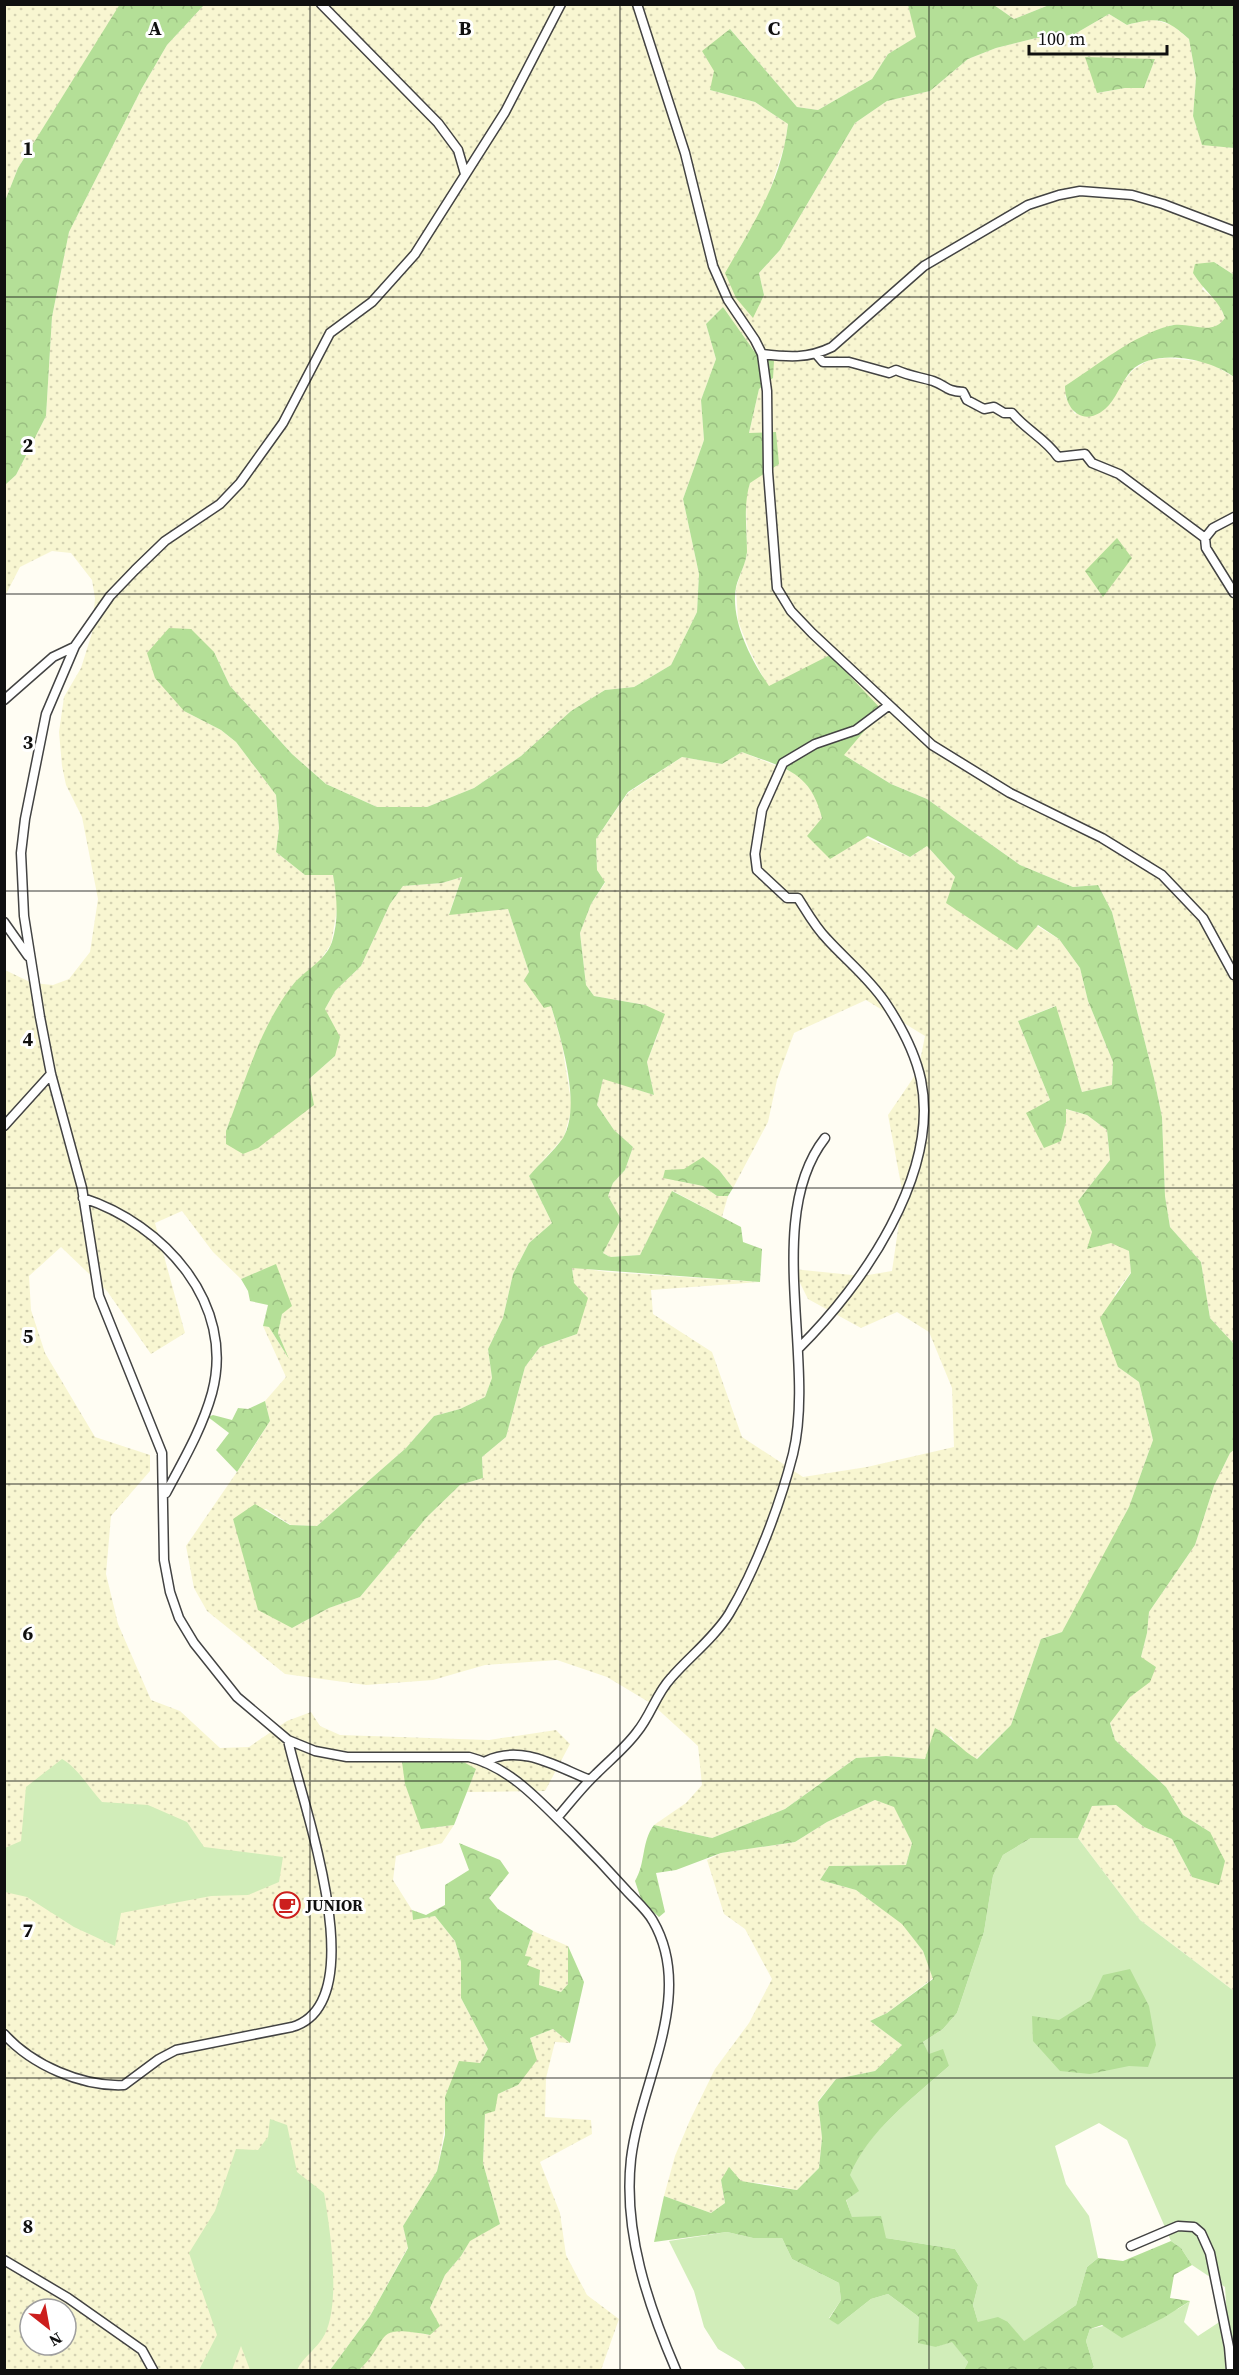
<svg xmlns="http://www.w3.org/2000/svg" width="1239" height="2375" font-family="'Source Serif 4',serif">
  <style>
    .farmland { fill: url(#farmland-dots); fill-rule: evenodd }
    .grass { fill: #d1edb9 }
    .forest { fill: url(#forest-crowns) }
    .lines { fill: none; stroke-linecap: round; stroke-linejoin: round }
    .street-casing { stroke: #434343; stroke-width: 11 }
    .street { stroke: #fff; stroke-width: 8 }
    .grid { fill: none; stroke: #101010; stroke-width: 1.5; stroke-opacity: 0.55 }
    .labels { text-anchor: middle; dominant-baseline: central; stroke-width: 6; stroke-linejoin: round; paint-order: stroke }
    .poi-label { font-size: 16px; font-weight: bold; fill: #101010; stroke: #fff; text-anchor: start }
    .grid-label { font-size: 20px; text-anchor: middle; font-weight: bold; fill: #101010; stroke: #fff; stroke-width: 6; stroke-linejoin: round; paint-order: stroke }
  </style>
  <defs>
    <pattern id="farmland-dots" width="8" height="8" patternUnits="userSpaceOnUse" patternTransform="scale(1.5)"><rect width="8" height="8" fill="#f8f6d1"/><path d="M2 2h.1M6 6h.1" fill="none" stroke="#d4d2b2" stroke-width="1.8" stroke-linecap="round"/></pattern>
    <pattern id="forest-crowns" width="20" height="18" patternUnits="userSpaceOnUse" patternTransform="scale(1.5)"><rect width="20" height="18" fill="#b4df97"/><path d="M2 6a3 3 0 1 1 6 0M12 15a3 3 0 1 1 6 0" fill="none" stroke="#9abe81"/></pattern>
  </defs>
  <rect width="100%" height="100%" fill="#fffdf3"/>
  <path class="farmland" d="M5,5H120L18,168L5,201Z
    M204,5H908L917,37L888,54L872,79L818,110L797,107L730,29L710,90L755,102L788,124L785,144L765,205L740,247L764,295L759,273L780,250L855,123L887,101L930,91L968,59L996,48L1036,38L1073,35L1109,14L1127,25L1151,19L1172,25L1189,39L1196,79L1193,116L1202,144L1234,148V275L1214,262L1202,289L1217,301L1225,318L1220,326L1209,329L1172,325L1140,338L1065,396L1075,414L1122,383L1133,370L1149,360L1167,358L1208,362L1234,377V1344L1210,1318L1201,1262L1170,1227L1165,1196L1162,1117L1154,1078L1112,912L1098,885L1073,887L1020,865L927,799L891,784L844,755L768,687L749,649L738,621L736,588L747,555L746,496L750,483L749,433L759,389L773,378L723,307L706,324L716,359L701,400L704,440L683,499L699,574L697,612L671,665L634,687L605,690L571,711L521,756L474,788L427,807H377L326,784L292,754L230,686L214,652L184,711L221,730L236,742L276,795L279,828L276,852L305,875L333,874L338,904L331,944L317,965L293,985L226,1130L309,1079L335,1056L325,1009L335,991L361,966L390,904L403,886L442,883L462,877L449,914L508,909L529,972L551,1006L562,1045L572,1107L564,1137L529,1176L552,1223L529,1243L513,1274L503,1318L488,1349L492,1378L485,1397L460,1409L434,1416L406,1448L317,1526L291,1525L266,1509L233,1519L244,1553L292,1628L329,1608L360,1597L427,1517L460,1485L483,1478L482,1457L506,1437L525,1367L540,1347L577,1334L572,1267L608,1272L760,1282L651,1290L653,1314L712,1352L742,1437L803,1477L867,1467L954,1447L952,1388L929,1332L897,1312L861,1328L808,1299L793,1269L862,1276L892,1271L903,1195L888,1115L918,1071L925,1036L866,1000L794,1033L777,1080L768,1122L733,1188L719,1170L683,1182L703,1186L717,1196H728L722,1217L673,1191L640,1255L610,1257L603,1253L620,1219L608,1196L613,1183L625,1170L633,1147L614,1130L597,1105L603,1078L654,1095L647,1062L658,1034L645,1005L594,996L586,985L580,933L591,904L605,883L597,870L596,839L628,793L682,757L722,764L742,752L799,775L817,798L822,818L910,857L927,846L955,877L1059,939L1080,968L1088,1001L1113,1062L1112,1085L1082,1092L1055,1006L1018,1021L1050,1100L1027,1113L1066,1122L1065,1109L1087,1115L1107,1130L1110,1160L1078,1201L1092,1232L1129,1251L1131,1272L1115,1294L1118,1367L1139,1382L1153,1440L1129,1507L1094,1577L1062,1632L1041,1639L1011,1725L976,1759L961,1750L951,1736L925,1759L886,1756L856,1758L785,1809L712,1838L654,1825L686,1803L702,1785L698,1746L652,1704L607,1677L557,1660L485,1665L433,1680L366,1685L285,1674L207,1611L194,1588L186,1546L252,1450L270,1421L265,1401L286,1377L263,1326L269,1327L287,1356L278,1333L282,1314L276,1265L241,1279L213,1252L182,1211L155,1223L185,1333L151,1354L107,1291L61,1247L29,1276L31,1310L45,1353L95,1437L150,1455V1471L111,1516L106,1574L118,1624L151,1700L180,1711L220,1748L249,1747L287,1721L311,1712L320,1726L340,1735L489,1740L556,1730L570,1744L545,1791L467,1792L476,1769L421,1829L454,1825L442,1843L396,1856L393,1880L412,1910L413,1920L435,1916L455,1941L461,1962V1998L488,2049L446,2121L437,2171L403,2226L408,2247L370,2316L330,2370H5V970L32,983L53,985L69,979L90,952L98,899L82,817L66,785L62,766L59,732L64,697L81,668L92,633L95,598L92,580L71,553L52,551L20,567L5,596V485L16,475L46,416L52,317L69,232L142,88L167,45ZM1155,59L1144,88H1125L1098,93ZM30,2309H66V2345H30Z
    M994,5H1049L1014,19Z
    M1234,1450V1991L1140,1920L1078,1838L1092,1806L1116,1805L1144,1827L1172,1839L1192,1877L1210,1832L1183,1815L1166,1787L1115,1740L1110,1722L1130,1697L1150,1681L1141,1657L1147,1633L1149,1612L1195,1545L1214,1486L1230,1453Z
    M875,1800L894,1806L912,1843L906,1865L829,1866L820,1880L856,1890L903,1924L923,1951L933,1978L887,2013L870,2021L902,2045L875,2071L836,2079L818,2101L822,2138L819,2168L797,2190L768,2184L721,2180L725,2203L711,2213L664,2196L675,2156L690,2120L715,2069L749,2023L772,1979L745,1929L724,1914L707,1860L721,1853L795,1842L827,1822Z
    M533,1931L568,1946V1984L561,1992L539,1985L527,1965L525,1956Z
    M553,2029L570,2043L555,2042L546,2078L545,2117L591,2120L592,2134L540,2162L560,2213L566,2255L587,2295L619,2319L601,2370H359L385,2334L401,2329L429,2335L430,2308L445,2275L461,2256L470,2240L500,2224L483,2163L485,2114L498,2094L518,2085L530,2038Z"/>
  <path class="grass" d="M62,1759C79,1769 88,1787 102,1802L148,1805L187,1822L204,1847L283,1857L279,1882L248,1895L211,1896L121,1913L115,1946L74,1927L27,1897L5,1892V1848L21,1841L26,1787Z
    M1031,1838H1078L1140,1920L1234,1991V2370H1091L1094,2367L1086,2341L1090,2329L1178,2309L1190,2301L1184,2322L1198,2336L1227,2317L1225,2287L1192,2265L1181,2248L1171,2241L1127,2140L1099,2123L1055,2146L1066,2184L1089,2216L1098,2258L1087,2267L1076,2305L1023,2342L1008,2322H978L973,2305L978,2285L955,2249L886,2238L852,2218L846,2199L858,2191L849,2175C868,2131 914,2097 949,2066L929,2055L923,2042L943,2029L957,2013L984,1932L993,1876L1003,1855Z
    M270,2119L287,2125L297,2172L324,2193C330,2229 341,2301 325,2334C318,2348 303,2357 297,2370H250L241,2346L232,2370H199L217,2335L189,2253L215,2211L236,2149L258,2150L268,2137Z
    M727,2232L753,2238H782L792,2259L839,2283L841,2300L829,2318L838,2325L871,2299L888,2294L919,2317L936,2347L952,2341L968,2362L964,2370H746L740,2362L718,2349L704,2327L694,2291L669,2241Z"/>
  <path class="forest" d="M120,4L204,5L167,45L142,88L69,232L52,317L46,416L16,475L5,485V201L18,168Z
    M908,5H994L1014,19L1049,5H1233L1234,148L1202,145L1193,116L1196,78L1189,39C1165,18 1158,17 1127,25L1109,14L1073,35L1036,38L996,48L968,59L930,91L887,101L855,123L780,250L759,273L764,295L753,318L736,298L725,273C753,224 781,183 788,124L755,102L710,90L714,71L702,51L730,29L797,107L818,110L872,79L888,54L916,37Z
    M1085,57L1155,59L1144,88H1125L1097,93Z
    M1214,262L1234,275V377C1210,359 1155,347 1131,371C1121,382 1116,400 1105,409C1084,427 1065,411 1065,386C1098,365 1132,336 1169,326C1189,320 1211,338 1225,318C1219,300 1203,290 1193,273L1195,264Z
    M723,307L754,351L774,361L773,378L759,389L749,433L776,432L779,464L750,483C743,505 747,529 747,552C746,564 739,575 736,587C730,620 751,660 769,686L830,655L882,710L844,755L891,784L927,799L1020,865L1073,887L1098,885L1112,912L1154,1078L1162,1117L1165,1196L1170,1227L1201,1262L1210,1318L1234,1344V1450L1230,1453L1214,1486L1195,1545L1149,1612L1147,1633L1141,1657L1156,1667L1150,1682L1130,1697L1110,1723L1115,1740L1166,1787L1183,1815L1210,1832L1225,1861L1219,1885L1192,1877L1172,1839L1144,1827L1116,1805L1092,1806L1078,1838H1031L1003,1855L993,1876L984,1932L957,2013L943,2029L923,2042L929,2054L943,2049L949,2066C914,2097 868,2131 850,2175L859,2191L846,2200L852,2217L881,2216L886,2238L955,2249L978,2285L973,2305L978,2322L998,2317L1008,2322L1024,2341L1076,2305L1087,2267L1098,2258L1123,2261L1171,2241L1181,2248L1192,2265L1174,2275L1170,2298L1190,2301L1163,2318L1122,2338L1102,2325L1090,2329L1086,2341L1094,2367L1091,2370H964L968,2362L952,2342L936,2347L918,2343L919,2317L888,2294L871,2299L838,2325L829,2319L841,2300L839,2283L792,2259L782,2238H753L727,2232L654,2242L664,2196L711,2213L725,2203L721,2180L729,2167L741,2181L797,2190L819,2168L822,2138L818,2102L836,2079L875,2071L902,2045L870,2021L887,2013L933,1979L923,1951L902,1924L856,1890L820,1880L829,1866L906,1865L912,1843L894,1807L875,1800L827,1822L795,1842L721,1853L676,1870L656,1873L665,1912L659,1917L642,1902L635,1881C646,1863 641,1842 654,1825L712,1838L785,1809L856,1758L886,1756L925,1759L935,1728C952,1737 961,1750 977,1759L1011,1725L1041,1639L1062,1632L1129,1507L1153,1440L1139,1382L1118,1367L1100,1318L1131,1273L1129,1251L1111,1243L1087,1249L1092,1232L1078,1201L1110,1160L1107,1130L1087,1115L1066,1109V1122L1061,1141L1044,1148L1026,1113L1050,1100L1018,1021L1056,1006L1082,1092L1112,1085L1113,1062L1088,1001L1080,968L1059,939L1038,925L1017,950L946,903L955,877L927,846L910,857L868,836L830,859L807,836L822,818C810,770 783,768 742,752L722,764L682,757L628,792L596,839L597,870L605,882L591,904L580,933L586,985L594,996L645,1005L665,1014L647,1062L654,1095L603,1079L597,1105L614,1130L633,1147L625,1170L613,1183L608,1196L621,1219L603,1253L610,1257L640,1255L672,1191L741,1227L743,1242L762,1249L760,1282L572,1268L574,1283L588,1298L577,1334L540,1347L525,1367L506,1437L482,1457L483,1478L460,1485L427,1517L360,1597L329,1608L292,1628L258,1610L233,1519L255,1504L290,1525L317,1526L406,1448L434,1416L460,1409L485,1397L492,1378L488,1349L503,1318L513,1274L529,1243L552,1223L529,1176C539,1164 554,1151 563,1138C582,1106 561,1039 551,1006L544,1008L524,980L529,972L508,909L449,915L462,877L442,883L403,886L390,904L361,966L335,991L325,1009L340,1037L335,1056L309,1079L314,1105L258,1148L243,1154L226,1144V1131C245,1082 260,1027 292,986C304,970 325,962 332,942C339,919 337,898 333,875H305L276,852L279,828L276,795L236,742L221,730L184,711L155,678L147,653L169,628L191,629L214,652L230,686L292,754L326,784L377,807H427L474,788L521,756L571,711L605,690L634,687L671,665L697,612L699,574L683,499L704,440L701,400L716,359L706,324Z
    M1117,538L1132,558L1103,597L1085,571Z
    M703,1157L719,1170L733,1188L728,1196H717L703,1186L663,1178L665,1170L684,1169Z
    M276,1264L292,1306L282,1314L278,1333L289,1359L269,1327L263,1326L268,1305L250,1301L248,1291L241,1279Z
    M265,1401L270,1421L237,1472L216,1450L229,1433L208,1417L213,1415L232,1420L238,1408L248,1409Z
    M460,1760L476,1769L454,1825L421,1829L405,1784L402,1762Z
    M459,1843L500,1860L509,1873L489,1898L498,1909L533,1931L525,1956L531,1957L527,1965L540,1970L539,1985L561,1992L568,1984V1946L584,1982L570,2043L553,2029L530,2038L537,2060L518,2085L498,2094L495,2111L485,2114L483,2163L500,2224L470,2241L461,2256L445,2275L430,2308L440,2326L430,2335C370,2324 393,2338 359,2370H330L370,2316L408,2248L403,2226L437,2171L445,2135V2097L459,2061L480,2063L488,2049L461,1998V1962L455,1941L435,1916L413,1920L412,1910L426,1915L445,1905V1885L469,1870Z
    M1130,1969L1149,2006L1156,2045L1148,2067L1129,2066L1090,2074L1060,2071L1033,2041L1032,2016L1059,2020L1091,2000L1103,1975Z"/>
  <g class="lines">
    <g class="street-casing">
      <path id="street" d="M321,4L438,123L458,150L465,174
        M561,4L505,112L415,254L372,302L330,333L283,423L240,483L220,504L165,541L135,570L110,596L75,646L46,714L25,819L21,853L24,916L40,1017L51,1074L82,1188L99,1296L162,1453L164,1560L170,1592L179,1618L194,1643L237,1697L288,1740L315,1751L347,1757H469C512,1768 542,1804 573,1834C592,1853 609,1871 626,1890C635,1900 647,1910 653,1921C696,1995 640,2083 631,2159C623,2232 648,2305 676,2370
        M637,4L685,153L713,266L728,300L755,340L762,354L767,391L768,472L777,588L791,611L812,633L932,745L1010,793L1102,838L1162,875L1203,918L1234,975
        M762,354C787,357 808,359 832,347L924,266L1028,205L1059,195L1080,191L1132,195L1163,204L1234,231
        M817,355L823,362H849L889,373L896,370C909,376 920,377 933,381C947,386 945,391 963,392L967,400L984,409L994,407L1004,413H1012C1026,430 1046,439 1058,457L1085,454L1092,463L1119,474L1205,538
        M1234,517L1213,528L1205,538L1206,548L1234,593
        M4,700L53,657L74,647
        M4,922L28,956
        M4,1126L51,1074
        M83,1198C164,1224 236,1304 212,1393C202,1429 183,1461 166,1493
        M799,1348C862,1286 940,1174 921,1080C915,1052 901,1026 885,1002C869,978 846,960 827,939C815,927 807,912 798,898H787L757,870L755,854L762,810L783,763L815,744L856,730L888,706
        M486,1761C522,1744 555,1766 590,1780
        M557,1818C570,1803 582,1787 596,1774C610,1760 626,1747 637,1732C651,1715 656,1694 671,1678C689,1657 714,1638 729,1614C756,1569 780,1505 793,1454C816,1360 763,1217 825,1138
        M4,2034C32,2065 82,2087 124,2085L159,2059L176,2050L292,2027C377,2002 300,1798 288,1740
        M1131,2246L1178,2226L1194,2227L1201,2233L1210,2253L1229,2347L1231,2370
        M4,2260L68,2298L142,2350L153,2370"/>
    </g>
    <use href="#street" class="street"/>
  </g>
  <path class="grid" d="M310,4V2370M620,4V2370M929,4V2370M4,297H1234M4,594H1234M4,891H1234M4,1188H1234M4,1484H1234M4,1781H1234M4,2078H1234"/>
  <defs>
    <g id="cafe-ring" transform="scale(1.35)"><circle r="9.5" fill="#fff" stroke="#cc1e1d" stroke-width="1.5"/><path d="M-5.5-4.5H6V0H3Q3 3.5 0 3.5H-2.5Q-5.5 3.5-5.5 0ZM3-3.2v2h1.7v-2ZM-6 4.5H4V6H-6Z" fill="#cc1e1d"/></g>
  </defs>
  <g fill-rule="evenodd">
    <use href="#cafe-ring" x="287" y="1905"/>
  </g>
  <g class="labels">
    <g class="poi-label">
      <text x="306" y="1905">JUNIOR</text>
    </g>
  </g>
  <g class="grid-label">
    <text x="155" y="35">A</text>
    <text x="465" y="35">B</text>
    <text x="774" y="35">C</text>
    <text x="28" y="155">1</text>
    <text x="28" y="452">2</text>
    <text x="28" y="749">3</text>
    <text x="28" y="1046">4</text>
    <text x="28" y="1343">5</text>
    <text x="28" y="1640">6</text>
    <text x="28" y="1937">7</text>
    <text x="28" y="2233">8</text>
  </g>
  <rect width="1239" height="2375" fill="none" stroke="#101010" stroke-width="12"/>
  <g transform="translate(48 2327) rotate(149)"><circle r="28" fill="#ffffff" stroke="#9f9f9f" stroke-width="1.5"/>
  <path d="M0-4.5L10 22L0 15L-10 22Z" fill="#cc1e1d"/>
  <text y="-9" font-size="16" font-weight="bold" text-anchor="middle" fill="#101010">N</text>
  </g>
  <path d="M1029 45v9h138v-9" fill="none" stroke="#101010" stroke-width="3"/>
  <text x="1038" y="45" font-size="18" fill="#101010" stroke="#ffffff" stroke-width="4.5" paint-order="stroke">100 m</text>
</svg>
